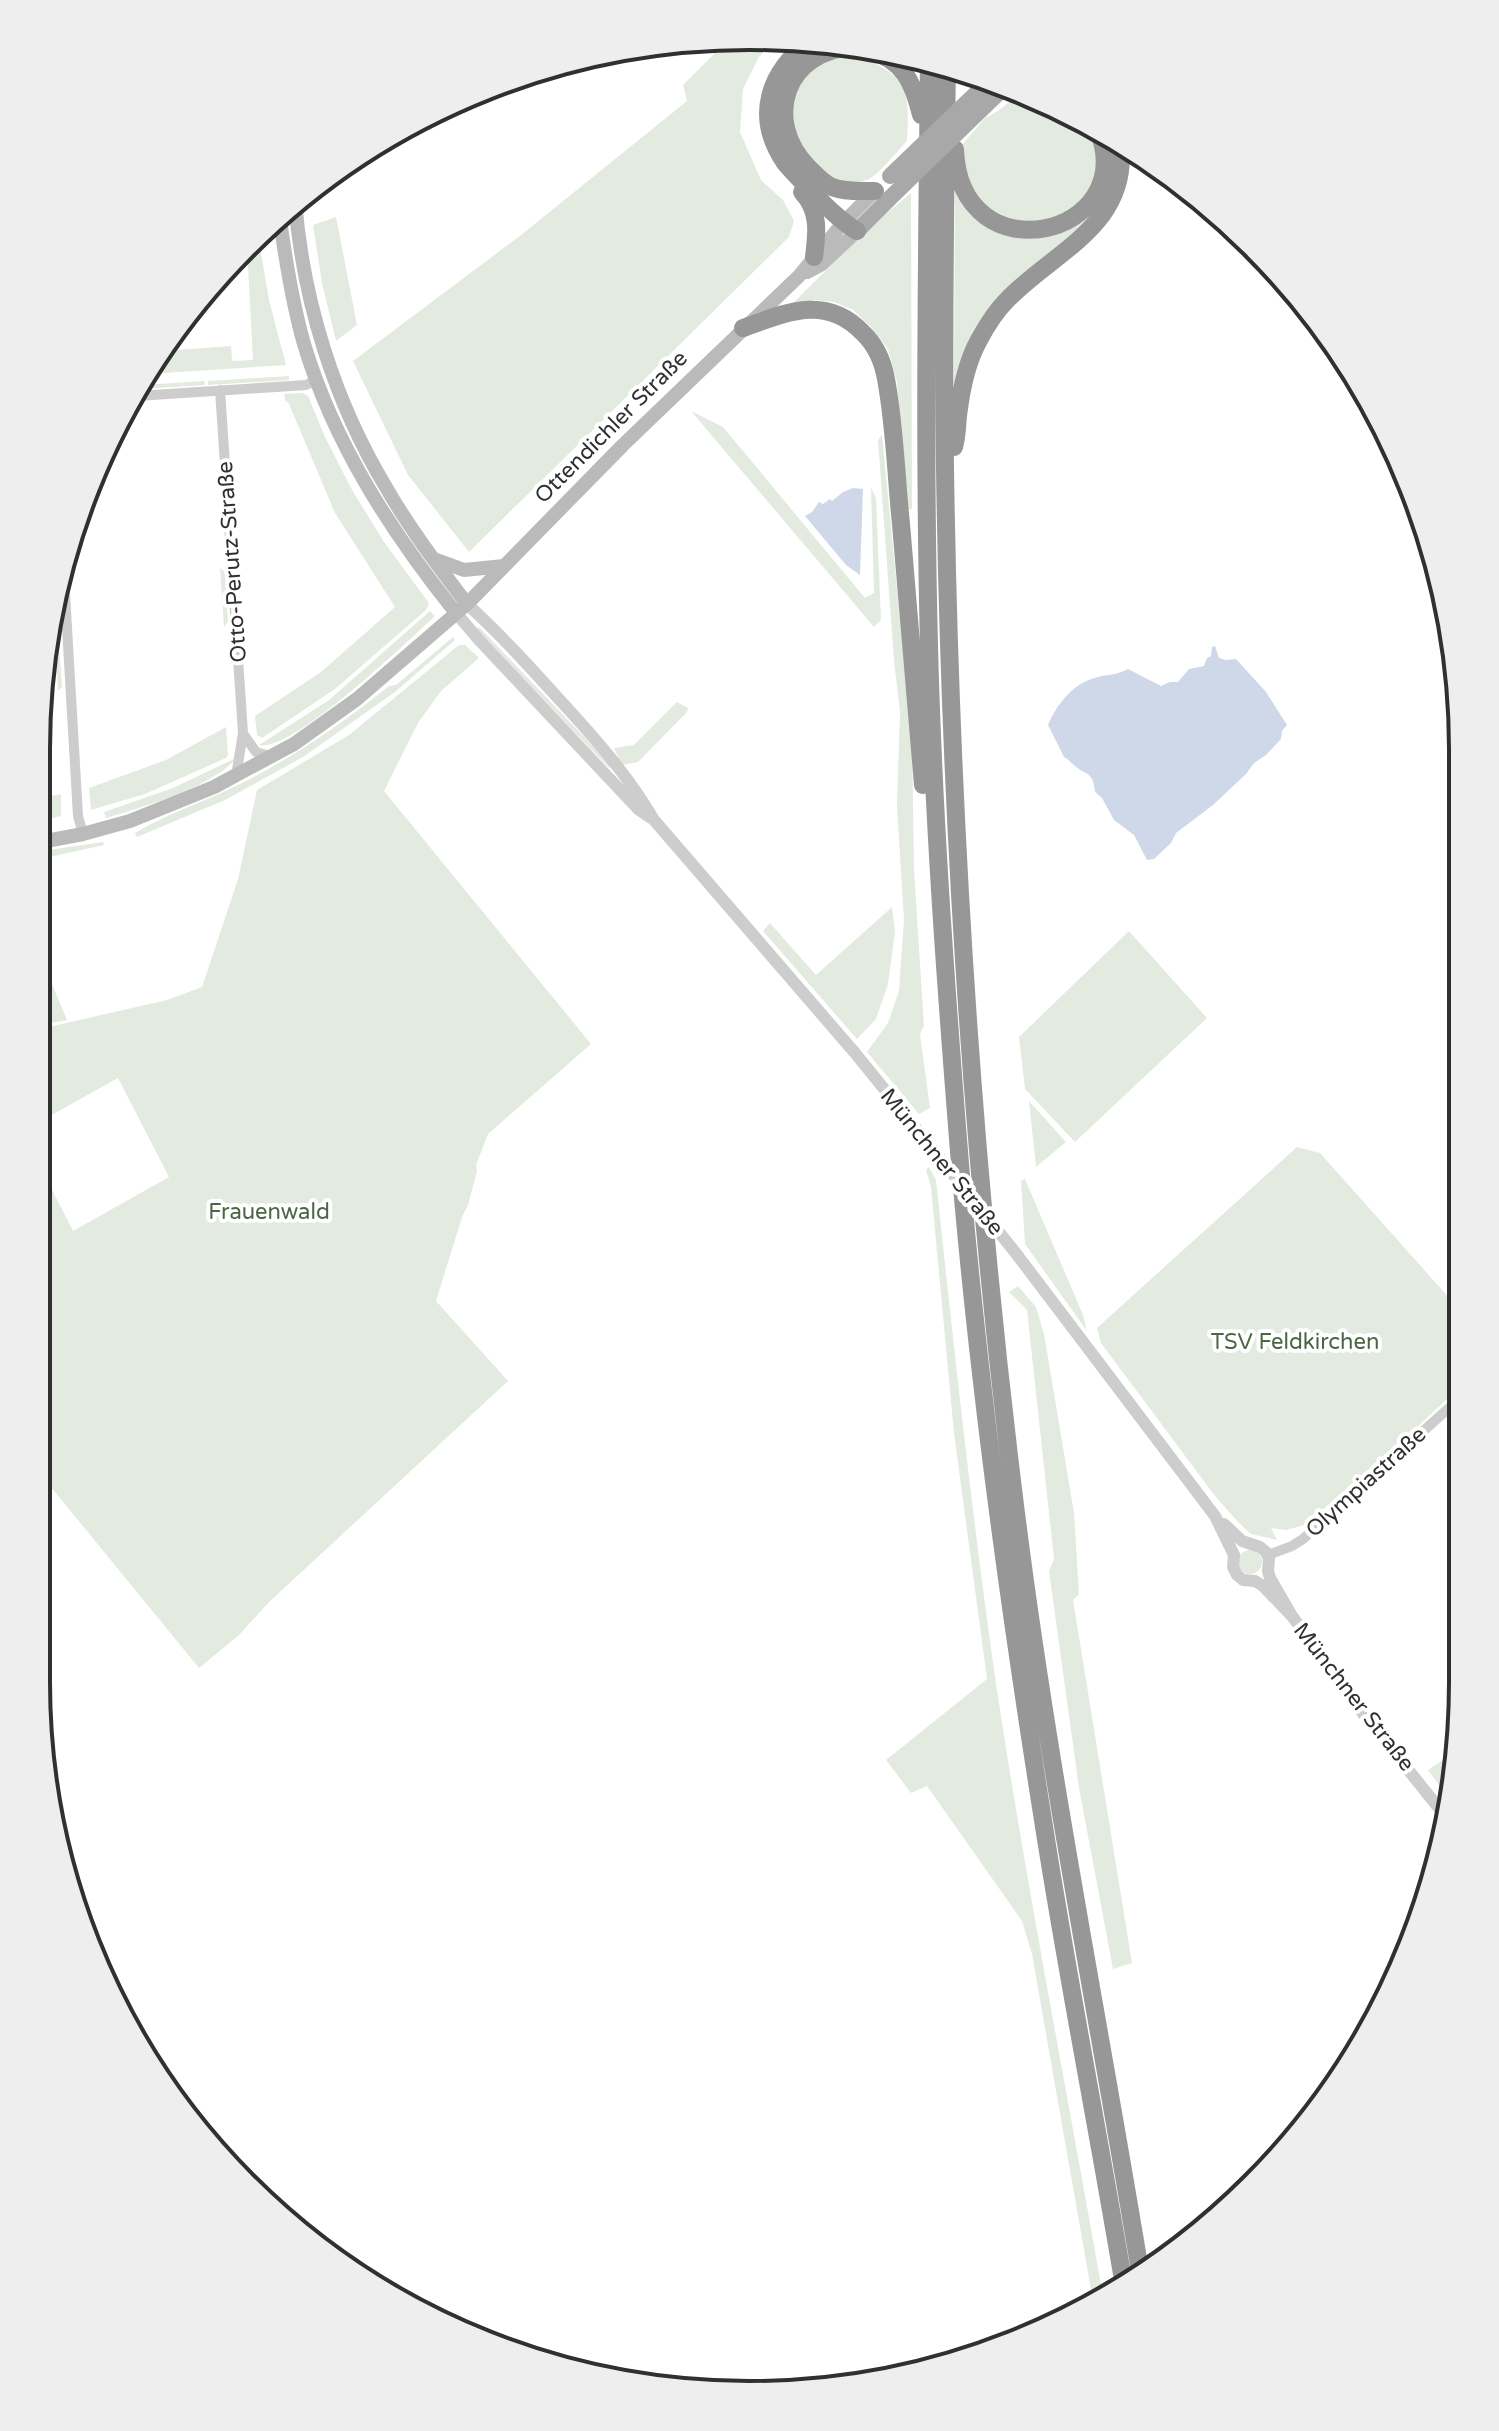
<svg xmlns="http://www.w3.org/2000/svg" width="1499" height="2431" font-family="'Varela Round',sans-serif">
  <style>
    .green { fill: #e3ebe0 }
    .water { fill: #ced8e8 }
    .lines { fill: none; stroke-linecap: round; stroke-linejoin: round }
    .minor { stroke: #cdcdcd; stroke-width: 10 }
    .tertiary { stroke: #cdcdcd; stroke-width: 12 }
    .secondary { stroke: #bababa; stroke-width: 14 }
    .primary { stroke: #a8a8a8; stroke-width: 16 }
    .motorway { stroke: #979797; stroke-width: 18 }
    .tertiary-bridge { stroke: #cdcdcd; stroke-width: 12 }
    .primary-bridge { stroke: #a8a8a8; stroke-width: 16 }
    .labels { text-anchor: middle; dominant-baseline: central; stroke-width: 8; stroke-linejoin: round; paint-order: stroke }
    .street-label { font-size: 22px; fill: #303030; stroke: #fff }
    .park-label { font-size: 22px; fill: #4b6642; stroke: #fff }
    .rim { fill: none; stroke: #303030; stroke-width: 4 }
  </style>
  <rect width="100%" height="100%" fill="#fff"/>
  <path class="green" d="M774,38L759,57L743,89L740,132L761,180L783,200L794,221L789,237L469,552L408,475L353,361L521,235L687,101L683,85L728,40Z
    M857,55C908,77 910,88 907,141C897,151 878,176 867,180C807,199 758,99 826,61C835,56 847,56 857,55Z
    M1020,93L1065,109L1089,125L1102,159L1085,204L1032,229L976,202L960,147L985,118L998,111Z
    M1105,134L1111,138L1114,155L1101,208L1025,277L954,390L955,189C981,212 1008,249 1047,236C1059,231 1070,224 1082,219Z
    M911,193L912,509L906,510L897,382L888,349L871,327L853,310L834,302L815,300L792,304L885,212L887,213Z
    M336,217L357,325L336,341L322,283L313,225Z
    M258,235L269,300L286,365L149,374L163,351L231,346L232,361L253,360L247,247Z
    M289,376V380L208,385V381Z
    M204,381L205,385L141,389L143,385Z
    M302,393L308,396L325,437L352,490L384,542L429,603L426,610L335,689L262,738L257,735L255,716L321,672L395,607L335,513L289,404L285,400L284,394Z
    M691,411L723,427L865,598L874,593L871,488L876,498L881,620L874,627Z
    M882,435L912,739L914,869L924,1026L920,1034L930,1108L919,1114L867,1052L888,1023L899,991L904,919L897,806L900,712L894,661L878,440Z
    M220,568L225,572L228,622L224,627Z
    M430,611L435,616C408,641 292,753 259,745L329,700Z
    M479,627L609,763L611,766L609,768L477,630Z
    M54,630L58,632L62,687L58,691Z
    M453,637L455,640L395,692L303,757L225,800L137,837L135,833C170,812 210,800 246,781C297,755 344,722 389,686L396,685Z
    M459,645H465L479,658L441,691L418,723L384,791L591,1044L488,1134L476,1165L477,1171L468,1205L462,1217L436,1301L508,1381L268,1603L239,1635L199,1668L37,1470L39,1164L73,1231L169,1177L118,1078L39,1122L40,1029L167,1000L202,987L238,879L257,790L349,735Z
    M677,702L688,708L687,712L638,762L622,765L614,748L634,745Z
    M226,727L228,755L226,758L145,794L91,810L89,788L166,760Z
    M236,758C215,786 140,808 106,818L104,812L173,788Z
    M61,794V816L41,821V798Z
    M103,842L104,845L41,859V851Z
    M892,907L895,932L888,984L876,1019L857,1039L763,931L770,923L816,975Z
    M1129,931L1207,1018L1075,1142L1025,1089L1019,1037Z
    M40,976L49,977L67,1020L40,1025Z
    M1029,1101L1066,1142L1036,1167Z
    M1297,1147L1320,1153L1459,1309V1388L1416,1428L1305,1525L1286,1530L1271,1528L1277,1540L1251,1534L1239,1523L1215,1496L1101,1343L1097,1328Z
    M929,1167L936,1180C954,1348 972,1516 996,1684C1027,1888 1067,2092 1103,2296L1093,2301L1032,1954L1022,1921L927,1786L911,1793L886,1760L987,1679L954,1433L931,1187L926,1170Z
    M1025,1179L1083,1315L1087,1331L1025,1244L1021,1181Z
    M1018,1286L1036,1307L1044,1334L1074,1513L1079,1594L1073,1600L1132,1963L1113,1969L1079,1788L1049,1571L1054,1559L1027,1310L1009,1292Z
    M1238 1562a12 12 0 1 1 24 0a12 12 0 1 1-24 0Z
    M1457,1751V1774L1450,1800L1428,1770Z"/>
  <path class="water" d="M853,488L863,489L860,575L846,565L805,516L812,512L819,502L823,504L830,499L832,501L843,492Z
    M1215,646L1219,658L1226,660L1236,659L1266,692L1287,725L1282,731L1281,739L1266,755L1254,763L1246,774L1213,805L1176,833L1171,843L1154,859L1147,860L1134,835L1114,820L1102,798L1095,792C1093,771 1088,777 1075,766C1071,763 1068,759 1064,757L1048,725C1057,704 1074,682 1098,677C1110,674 1117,675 1128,669L1161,686L1170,682H1178L1189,669L1204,666L1207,658L1211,656L1212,647Z"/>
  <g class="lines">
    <path class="minor" d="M220,390L243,733L236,776
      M137,396L306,385L316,380
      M64,576L78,816L83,834
      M244,735L256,752L270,756
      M1268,1555L1292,1546L1303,1539L1459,1399
      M1457,1683L1455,1674L1457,1670"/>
    <path class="tertiary" d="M467,604C499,633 528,665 558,698C593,736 628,775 654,820L855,1053L928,1143
      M456,613L480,641L638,809L651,818
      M1018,1256L1215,1516L1234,1555L1233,1567L1237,1575L1243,1580L1255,1581L1263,1586L1292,1616
      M1224,1524L1242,1541L1260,1547L1266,1552L1269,1559L1268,1571L1270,1578L1292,1616L1357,1706L1446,1817"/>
    <path class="secondary" d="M295,201C303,302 335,403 387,489C410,529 439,567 467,604
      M279,213C285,257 292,302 304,344C334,444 392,533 456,613
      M807,272L822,264L857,231
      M434,559L464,570L504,566
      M41,842L83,834L130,821L214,787L294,744L357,699L467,604L623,445L799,276L843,223L875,191"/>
    <path class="primary" d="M985,106L1005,87
      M857,231L889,199"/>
    <path class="motorway" d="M811,40C769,72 753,116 785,163C793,173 802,181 810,190C825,205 839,220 857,231
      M853,47C786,50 762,120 808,167C815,174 823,183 832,187C845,192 862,191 875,191
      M869,50C904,61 913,82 921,115
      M929,59C927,254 924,449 929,645C933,809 945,974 958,1139C976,1367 1007,1594 1043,1820C1067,1975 1098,2130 1124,2286
      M947,65C945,199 943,334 945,468C950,814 972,1161 1015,1505C1047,1764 1099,2020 1141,2277
      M955,149C960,279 1141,237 1098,130
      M802,192C820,211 817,233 814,257
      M743,328C785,313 825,294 862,332C875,344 883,362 886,379C895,427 896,477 901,524C908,611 916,698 923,785
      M954,447C957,437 957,427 958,416C961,390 966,363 979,340C987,325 996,311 1007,300C1054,251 1130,225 1120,144"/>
    <path class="tertiary-bridge" d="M928,1143L1018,1256"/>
    <path class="primary-bridge" d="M890,176L989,81
      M889,199L985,106"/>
  </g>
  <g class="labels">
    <g class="street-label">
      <text transform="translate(611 427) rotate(-45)">Ottendichler Straße</text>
      <text transform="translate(232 562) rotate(-94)">Otto-Perutz-Straße</text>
      <text transform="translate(942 1162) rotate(51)">Münchner Straße</text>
      <text transform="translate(1366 1482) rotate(-42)">Olympiastraße</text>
      <text transform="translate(1354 1697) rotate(52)">Münchner Straße</text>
    </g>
    <g class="park-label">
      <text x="269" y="1212">Frauenwald</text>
      <text x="1295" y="1342">TSV Feldkirchen</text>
    </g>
  </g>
  <path d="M0 0H1499V2431H0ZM749 50H750A699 699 0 0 1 1449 749V1682A699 699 0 0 1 750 2381H749A699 699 0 0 1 50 1682V749A699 699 0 0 1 749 50Z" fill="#eee" fill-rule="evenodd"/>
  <path class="rim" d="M749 50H750A699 699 0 0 1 1449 749V1682A699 699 0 0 1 750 2381H749A699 699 0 0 1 50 1682V749A699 699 0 0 1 749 50Z"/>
</svg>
